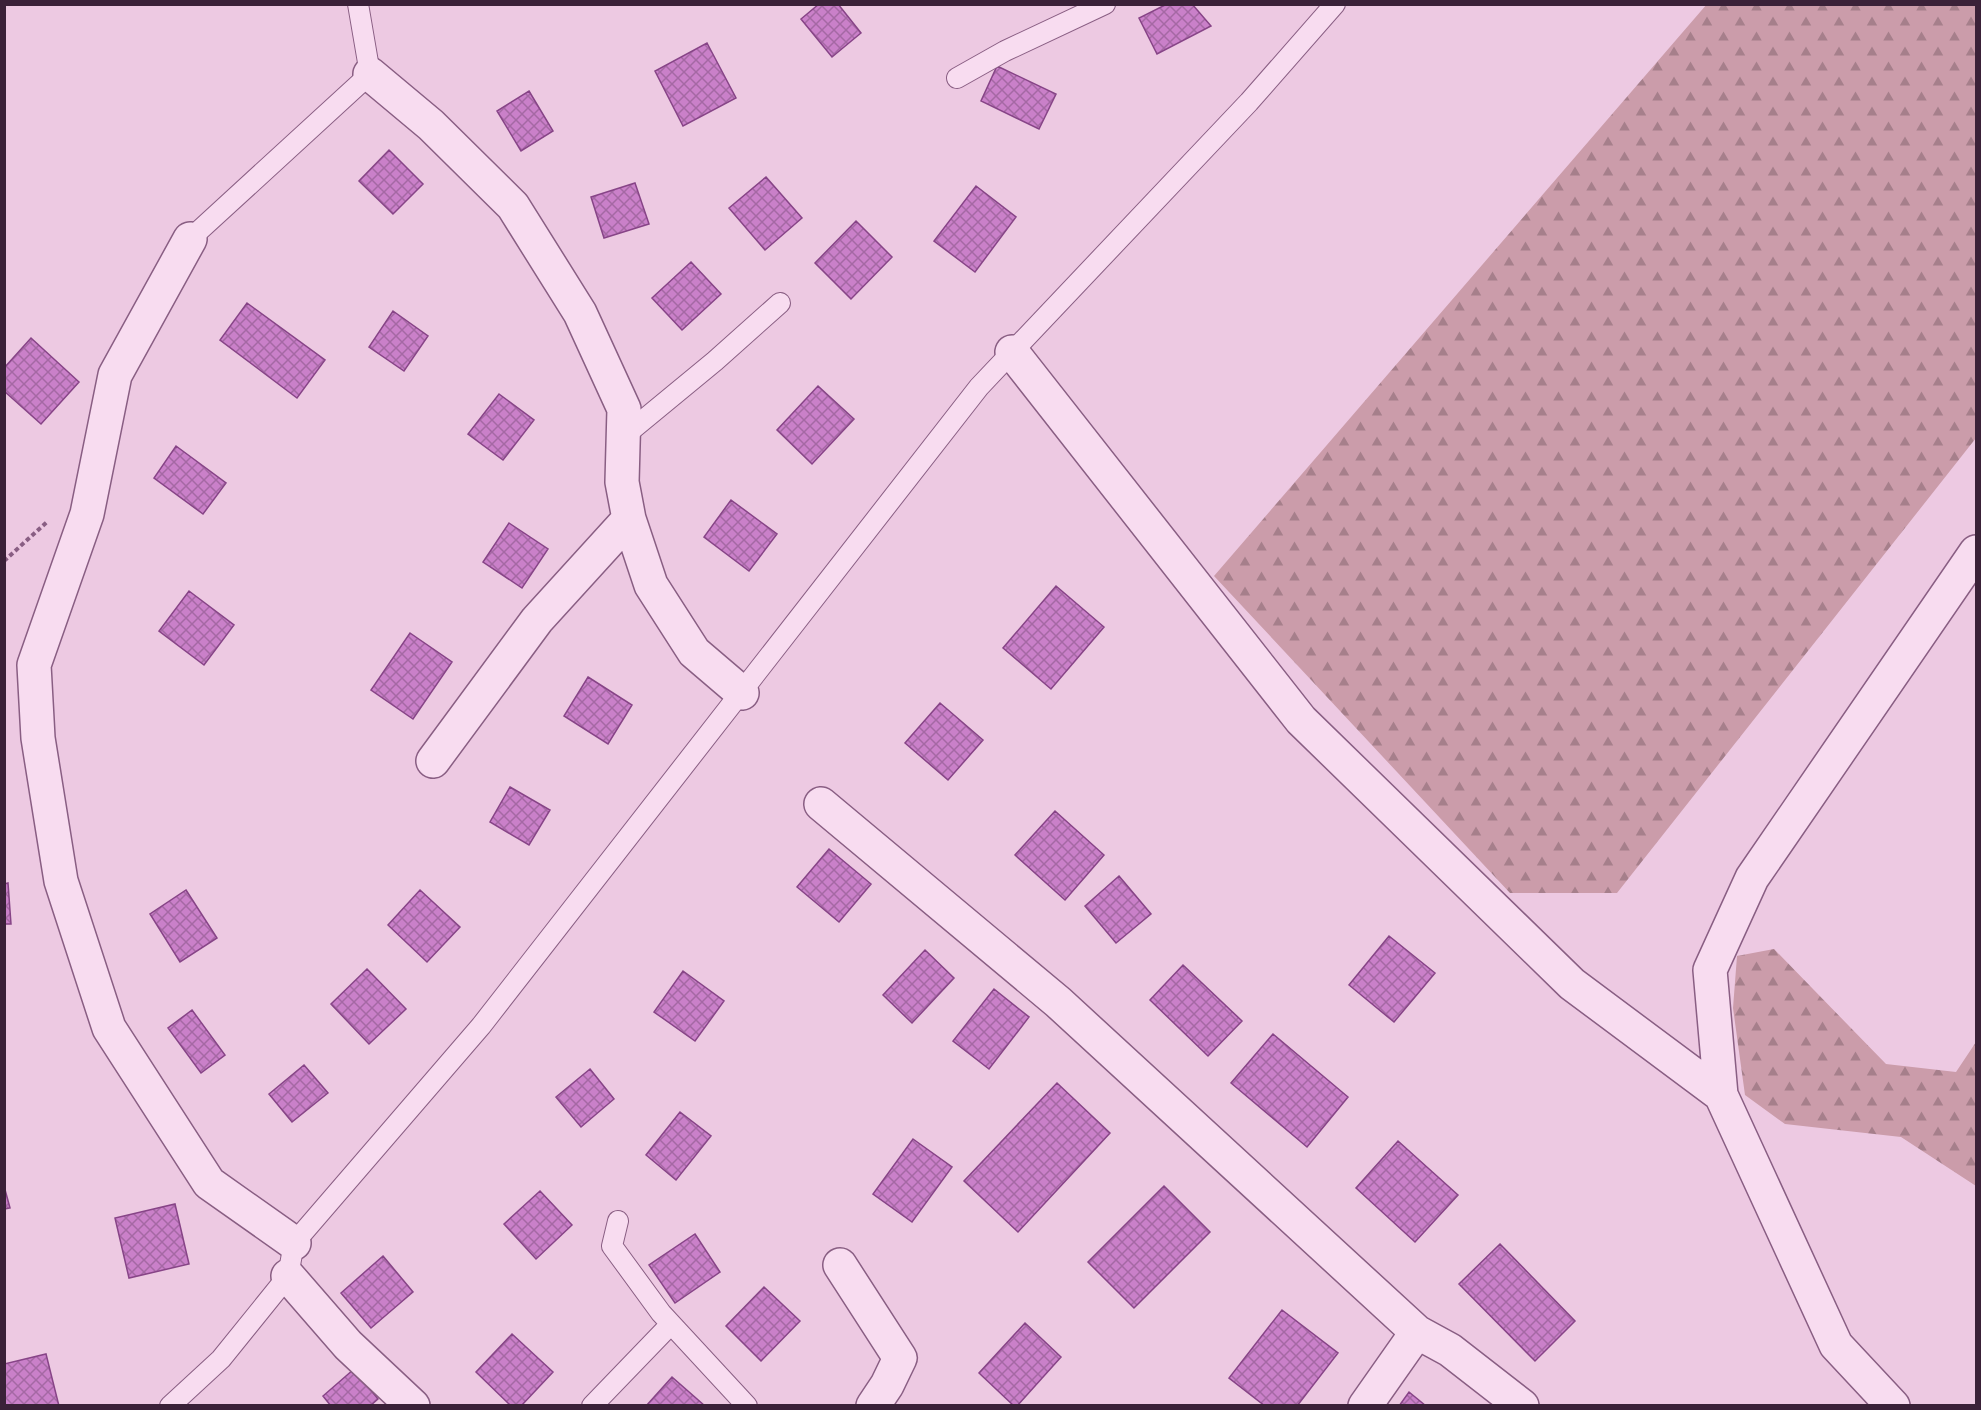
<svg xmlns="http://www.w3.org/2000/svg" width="1981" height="1410" font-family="Spectral,serif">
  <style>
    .forest { fill: url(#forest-firs) }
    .building { fill: url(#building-cross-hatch); stroke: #874487; stroke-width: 1.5 }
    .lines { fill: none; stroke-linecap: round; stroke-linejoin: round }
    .lane-casing { stroke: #895e83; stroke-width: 22 }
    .street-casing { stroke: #895e83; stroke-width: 36 }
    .path { stroke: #895e83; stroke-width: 4; stroke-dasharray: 4.5 3; stroke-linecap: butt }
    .lane { stroke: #f8dcf0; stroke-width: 20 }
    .street { stroke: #f8dcf0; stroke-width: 33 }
  </style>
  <defs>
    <pattern id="forest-firs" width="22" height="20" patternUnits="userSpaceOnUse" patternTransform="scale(1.5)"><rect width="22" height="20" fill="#cb9caa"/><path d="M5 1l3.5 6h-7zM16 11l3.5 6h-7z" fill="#a67f8b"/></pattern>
    <pattern id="building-cross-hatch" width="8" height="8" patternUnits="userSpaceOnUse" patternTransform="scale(1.5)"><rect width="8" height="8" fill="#ca80c9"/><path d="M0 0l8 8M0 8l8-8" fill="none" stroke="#a568a4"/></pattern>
  </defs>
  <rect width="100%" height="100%" fill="#edc9e2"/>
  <path class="forest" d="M1707,4L1976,5V438L1617,893H1510L1214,576Z
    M1774,949L1886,1064L1956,1072L1976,1042V1186L1901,1137L1785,1124L1745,1095L1733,1008L1737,956Z"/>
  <path class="building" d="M819,4H838L861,33L832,57L801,19Z
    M1167,4H1192L1211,26L1157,54L1139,18Z
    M707,43L736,98L683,126L655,71Z
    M997,66L1056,94L1039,129L981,101Z
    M529,91L553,131L521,151L497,111Z
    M389,150L423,184L393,214L359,181Z
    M766,177L802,218L765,250L729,208Z
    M635,183L649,224L604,238L591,197Z
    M976,186L1016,217L975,272L934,241Z
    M856,221L892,257L851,299L815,263Z
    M691,262L721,294L682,330L652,298Z
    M247,303L325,360L297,398L220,340Z
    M393,311L428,336L404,371L369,347Z
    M31,338L79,382L41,424L4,391V368Z
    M818,386L854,419L812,464L777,430Z
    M499,394L534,420L503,460L468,434Z
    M176,446L226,483L203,514L154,478Z
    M731,500L777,534L749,571L704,537Z
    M509,523L548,549L522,588L483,562Z
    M1056,586L1104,627L1051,689L1003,648Z
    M189,591L234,625L204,665L159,631Z
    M410,633L452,662L413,719L371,690Z
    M588,677L632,705L608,744L564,716Z
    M940,703L983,740L948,780L905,743Z
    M510,787L550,810L529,845L490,822Z
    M1055,811L1104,855L1065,900L1015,855Z
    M829,849L871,884L839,922L797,887Z
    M1119,876L1151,914L1116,943L1085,906Z
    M8,883L11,924H4V884Z
    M186,890L217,938L180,962L150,914Z
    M420,890L460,927L427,962L388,925Z
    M1389,936L1435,973L1394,1022L1349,985Z
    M925,950L954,978L912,1023L883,995Z
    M1183,965L1242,1021L1208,1056L1150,1000Z
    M367,969L406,1009L369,1044L331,1004Z
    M683,971L724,1001L695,1041L654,1012Z
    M994,989L1029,1017L989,1069L953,1041Z
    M192,1010L225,1055L201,1073L168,1028Z
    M1273,1034L1348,1097L1307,1147L1231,1083Z
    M304,1065L328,1093L292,1122L269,1094Z
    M590,1069L614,1099L581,1127L556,1097Z
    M1057,1083L1110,1133L1018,1232L964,1181Z
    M680,1112L711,1136L676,1180L646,1155Z
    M913,1139L952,1167L912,1222L873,1194Z
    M1398,1141L1458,1195L1415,1242L1356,1188Z
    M4,1186L10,1208L4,1209Z
    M1164,1186L1210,1232L1134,1308L1088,1262Z
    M540,1191L572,1225L536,1259L504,1224Z
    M175,1204L189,1264L129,1278L115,1218Z
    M695,1234L720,1272L675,1303L649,1265Z
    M1500,1244L1575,1321L1535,1361L1459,1284Z
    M383,1256L413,1292L371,1328L341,1293Z
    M764,1287L800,1321L761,1361L726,1326Z
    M1282,1310L1338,1353L1297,1406H1265L1229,1378Z
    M1025,1323L1061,1357L1017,1406H1014L979,1373Z
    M512,1334L553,1372L521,1406H511L476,1372Z
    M46,1354L59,1406H4V1364Z
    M354,1369L378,1399L370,1406H331L323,1396Z
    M672,1377L705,1406H646Z
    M1409,1392L1426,1406H1399Z"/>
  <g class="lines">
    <g class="lane-casing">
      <path id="lane" d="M957,78L1005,51L1105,4
        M190,239L370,74L358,4
        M624,436L715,361L780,303
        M618,1221L612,1246L661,1313L747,1406
        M170,1406L221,1359L288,1276L294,1243L481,1026L979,387L1249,102L1335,4
        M592,1406L671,1324"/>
    </g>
    <g class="street-casing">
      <path id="street" d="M370,74L431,125L513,206L580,313L624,409L622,482L629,519L651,585L694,652L742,693
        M190,239L115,375L87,514L34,665L38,738L61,881L109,1028L209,1183L294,1243
        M1012,352L1301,720L1572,984L1721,1095
        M433,761L537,620L629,519
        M821,804L1058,1002L1417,1332L1450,1350L1522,1406
        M840,1265L900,1358L887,1385L873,1406
        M288,1276L348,1345L413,1406
        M1365,1406L1417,1332
        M1893,1406L1836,1345L1721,1095L1710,970L1752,878L1976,552"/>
    </g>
    <path class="path" d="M4,561L48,521"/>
    <use href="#lane" class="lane"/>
    <use href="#street" class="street"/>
  </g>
  <rect width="1981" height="1410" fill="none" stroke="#3a2138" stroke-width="12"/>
</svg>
